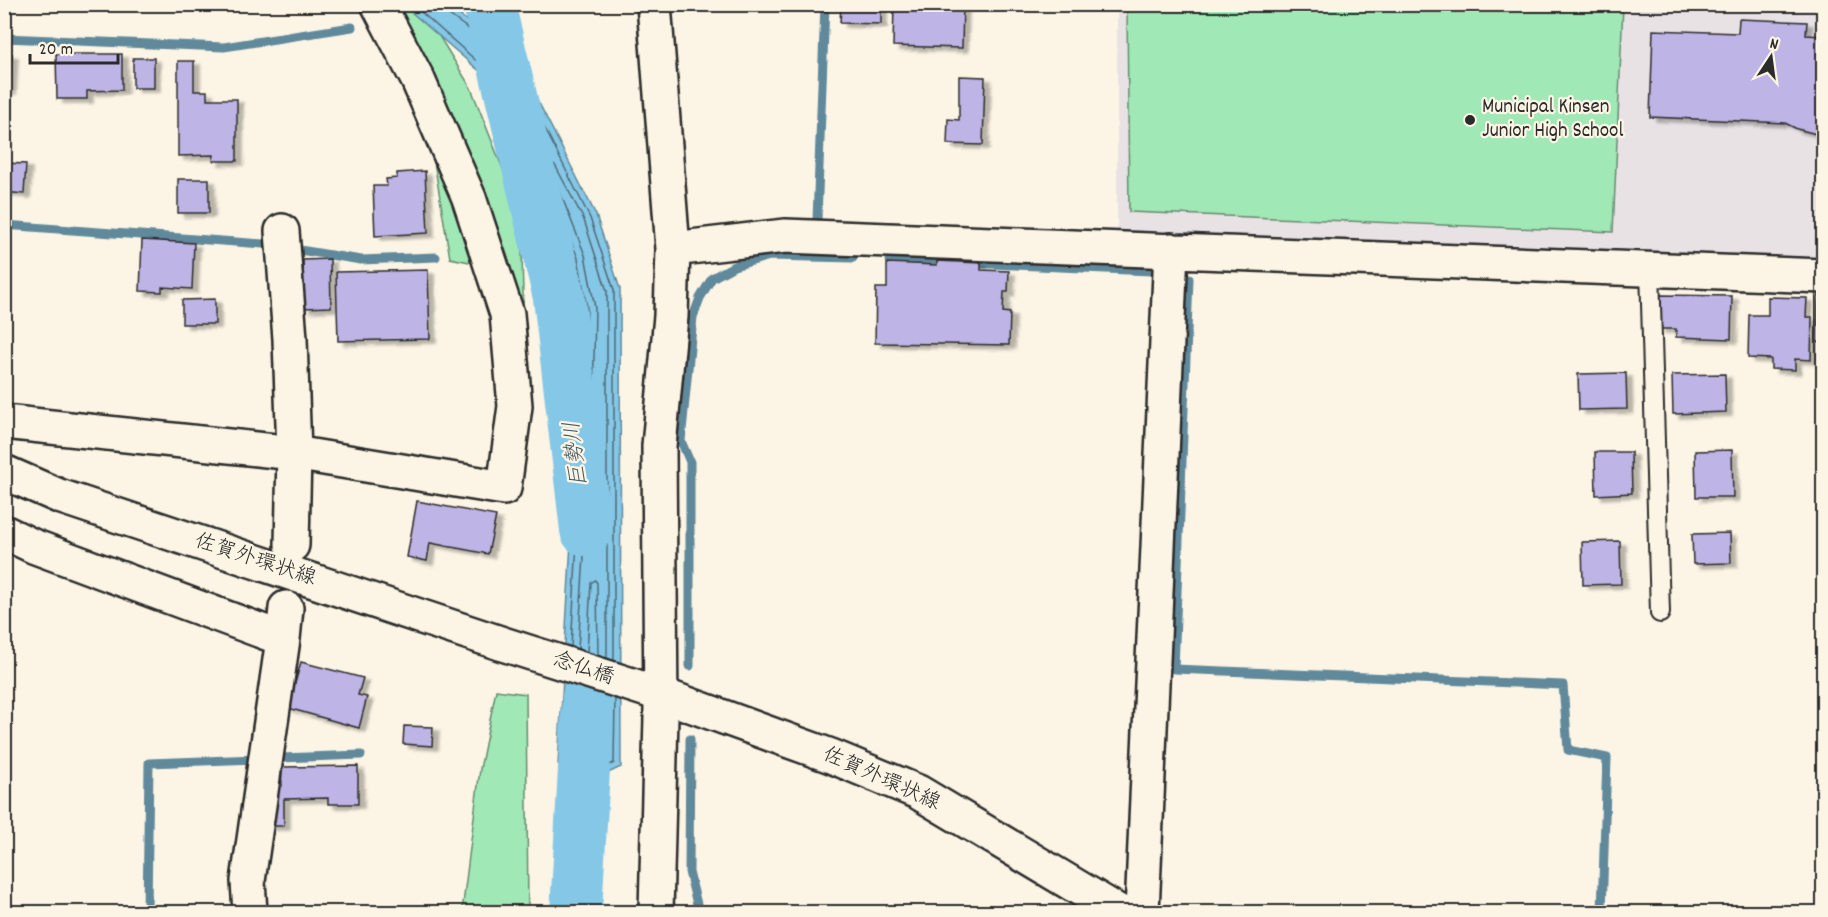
<svg xmlns="http://www.w3.org/2000/svg" width="1828" height="917" font-family="Dekko,'Klee One',sans-serif">
  <style>
    .built { fill: #e9e2e5 }
    .green { fill: #a0e8b6; stroke: #668a70; stroke-width: 1.5 }
    .water { fill: #85c7e6; stroke: #61899b; stroke-width: 1.5 }
    .lines { fill: none; stroke-linecap: round; stroke-linejoin: round }
    .shore { stroke: #4f6976; stroke-width: 1.5 }
    .stream { stroke: #61899b; stroke-width: 9 }
    .river { stroke: #85c7e6; stroke-width: 52 }
    .building { fill: #beb4e5; stroke: #2b2b2b; stroke-width: 1.5; filter: url(#shadow) }
    .service-casing { stroke: #2b2b2b; stroke-width: 22 }
    .minor-casing { stroke: #2b2b2b; stroke-width: 38 }
    .primary-casing { stroke: #2b2b2b; stroke-width: 38 }
    .service { stroke: #fcf5e5; stroke-width: 18 }
    .minor { stroke: #fcf5e5; stroke-width: 33 }
    .primary { stroke: #fcf5e5; stroke-width: 33 }
    .poi-dot { fill: #2b2b2b; stroke: #fcf5e5; stroke-width: 2 }
    .labels { text-anchor: middle; dominant-baseline: central; stroke-width: 4.5; stroke-linejoin: round; paint-order: stroke }
    .poi-label { font-size: 21px; fill: #2b2b2b; stroke: #fcf5e5; text-anchor: start }
    .street-label { font-size: 21px; fill: #2b2b2b; stroke: #fcf5e5 }
    .water-label { font-size: 22px; font-style: italic; fill: #465a63; stroke: #fcf5e5 }
  </style>
  <defs>
    <filter id="shadow"><feDropShadow dx="6" dy="4" stdDeviation="1.5" flood-color="#0004"/></filter>
  </defs>
  <rect width="100%" height="100%" fill="#fcf5e5"/>
  <filter id="ink" filterUnits="userSpaceOnUse"><feTurbulence type="fractalNoise" baseFrequency=".0167" numOctaves="2"/><feDisplacementMap in="SourceGraphic" scale="12" xChannelSelector="R" yChannelSelector="G"/><feConvolveMatrix kernelMatrix="1 2 1 2 8 2 1 2 1" color-interpolation-filters="sRGB"/></filter>
  <g filter="url(#ink)">
    <path class="built" d="M1117,5H1823V263L1117,235Z"/>
    <path class="green" d="M358,5H420L471,88L521,215L526,412L479,264L450,258L429,132L380,34Z
      M1127,5H1623L1613,232L1129,212Z
      M496,690L526,694L528,912H462L480,769Z"/>
    <path class="water" d="M403,5H445L514,54L596,215L620,289L621,767L606,774L558,764L572,525L567,504L579,457L581,308L572,260L517,121L484,75Z"/>
    <g class="lines">
      <path class="shore" d="M412,4L488,71L522,118L578,258L587,308L585,457L573,504L578,525L571,647
        M442,4L445,12L510,59L590,218L614,290V661
        M480,47L504,63L514,84L513,88L509,87L495,67L478,52L477,49Z
        M578,649L586,525L581,504L592,458L595,308L585,255L550,167L552,163L555,165L584,220L607,291V658
        M587,652L591,583L595,580L597,583L598,655
        M569,684L564,757L566,760L605,767L614,763L615,698
        M576,686L572,751L574,754L604,760L607,758V696
        M585,689L582,744L584,746L595,749L598,746V693"/>
      <path class="stream" d="M4,38L224,47L352,27
        M817,220L825,4
        M4,225L263,244L361,260L436,257
        M890,260L947,262
        M970,263L1151,271L1189,279L1174,669L1563,685L1568,750L1607,758L1602,912
        M690,666V462L681,441L693,317L700,298L712,278L734,266L770,256L853,258
        M690,739L689,872L699,912
        M147,912L149,763L361,755"/>
      <path class="river" d="M489,4L559,297L586,530
        M576,912L588,698"/>
    </g>
    <path class="building" d="M841,4H881V24L840,23Z
      M894,4H963L962,48L893,46Z
      M1739,19L1807,22L1806,35L1824,36V136L1797,129L1785,123L1650,117L1653,30L1738,33Z
      M4,53L12,54L10,90L4,89Z
      M56,54H122V90L87,91V99H57Z
      M133,58H154V88H133Z
      M178,61H194V91H207V99H237V161H213L214,155L178,156Z
      M959,76L985,77L983,145L947,144L948,119L959,120Z
      M4,163L26,164L24,194L4,192Z
      M425,171L428,233L375,236L373,186H387L386,179L397,178V173Z
      M178,179H209V213H178Z
      M142,240L194,243L192,289L162,287V292L140,291Z
      M330,259L331,307L304,308L303,260Z
      M937,261L981,263V270L1009,271L1008,292H1004L1003,312L1010,313L1009,345L875,343L876,288H887V263L937,265Z
      M428,270L430,339L338,341L336,272Z
      M1660,295L1732,296L1731,339L1676,337V329H1659Z
      M1818,296H1824V342H1817Z
      M1768,297L1807,298L1806,317H1812L1811,360L1795,359V370L1771,369V359L1748,358L1749,315H1768Z
      M215,299V324H182V300Z
      M1626,373L1627,409L1579,410L1578,374Z
      M1725,374L1726,412L1673,414L1672,375Z
      M1732,450L1733,497H1696L1695,451Z
      M1595,452H1631L1632,493L1596,495Z
      M417,501L496,516L488,554L430,543L427,561L407,557Z
      M1730,533L1731,563L1693,564L1692,534Z
      M1620,541L1621,584L1583,585L1582,542Z
      M301,662L363,678L358,695L367,697L359,728L288,708Z
      M404,726L433,727L432,746L403,744Z
      M358,766V804H328V798L284,799V826H267L266,786H282L281,767Z"/>
    <g class="lines">
      <g class="service-casing">
        <path id="service" d="M1650,269L1660,613"/>
      </g>
      <g class="minor-casing">
        <path id="minor" d="M654,4L673,249L671,316L659,446L661,717L656,912
          M282,231L290,339L294,453L292,545
          M673,249L785,236L1824,276
          M4,422L294,453L504,488L515,406L507,314L469,198L418,80L378,4
          M4,532L33,546L283,639
          M250,912L248,881L283,639L286,608
          M1142,912L1171,250"/>
      </g>
      <g class="primary-casing">
        <path id="primary" d="M4,472L59,496L506,645L660,694L831,756L918,792L1119,912"/>
      </g>
      <use href="#service" class="service"/>
      <use href="#minor" class="minor"/>
      <use href="#primary" class="primary"/>
    </g>
  </g>
  <circle class="poi-dot" cx="1470" cy="120" r="6"/>
  <g class="labels">
    <g class="poi-label">
      <text x="1482" y="108">Municipal Kinsen<tspan x="1482" dy="24">Junior High School</tspan></text>
    </g>
    <g class="street-label">
      <text transform="translate(255 561) rotate(18)">佐賀外環状線</text>
      <text transform="translate(583 670) rotate(18)">念仏橋</text>
      <text transform="translate(881 780) rotate(24)">佐賀外環状線</text>
    </g>
    <g class="water-label">
      <text transform="translate(577 454) rotate(-97)">巨勢川</text>
    </g>
  </g>
  <rect width="1828" height="917" fill="none" stroke="#fcf5e5" stroke-width="24"/>
  <rect x="12" y="12" width="1804" height="893" fill="none" stroke="#2b2b2b" stroke-width="2" filter="url(#ink)"/>
  <g transform="translate(1771 57) rotate(13)" stroke="#fcf5e5" stroke-width="4.5" paint-order="stroke">
  <path d="M0-4.5L10 22L0 15L-10 22Z" fill="#2b2b2b"/>
  <text y="-9" font-size="16" font-weight="bold" text-anchor="middle" fill="#2b2b2b">N</text>
  </g>
  <path d="M30 54v9h88v-9" fill="none" stroke="#2b2b2b" stroke-width="3"/>
  <text x="39" y="54" font-size="18" fill="#2b2b2b" stroke="#fcf5e5" stroke-width="4.5" paint-order="stroke">20 m</text>
</svg>
